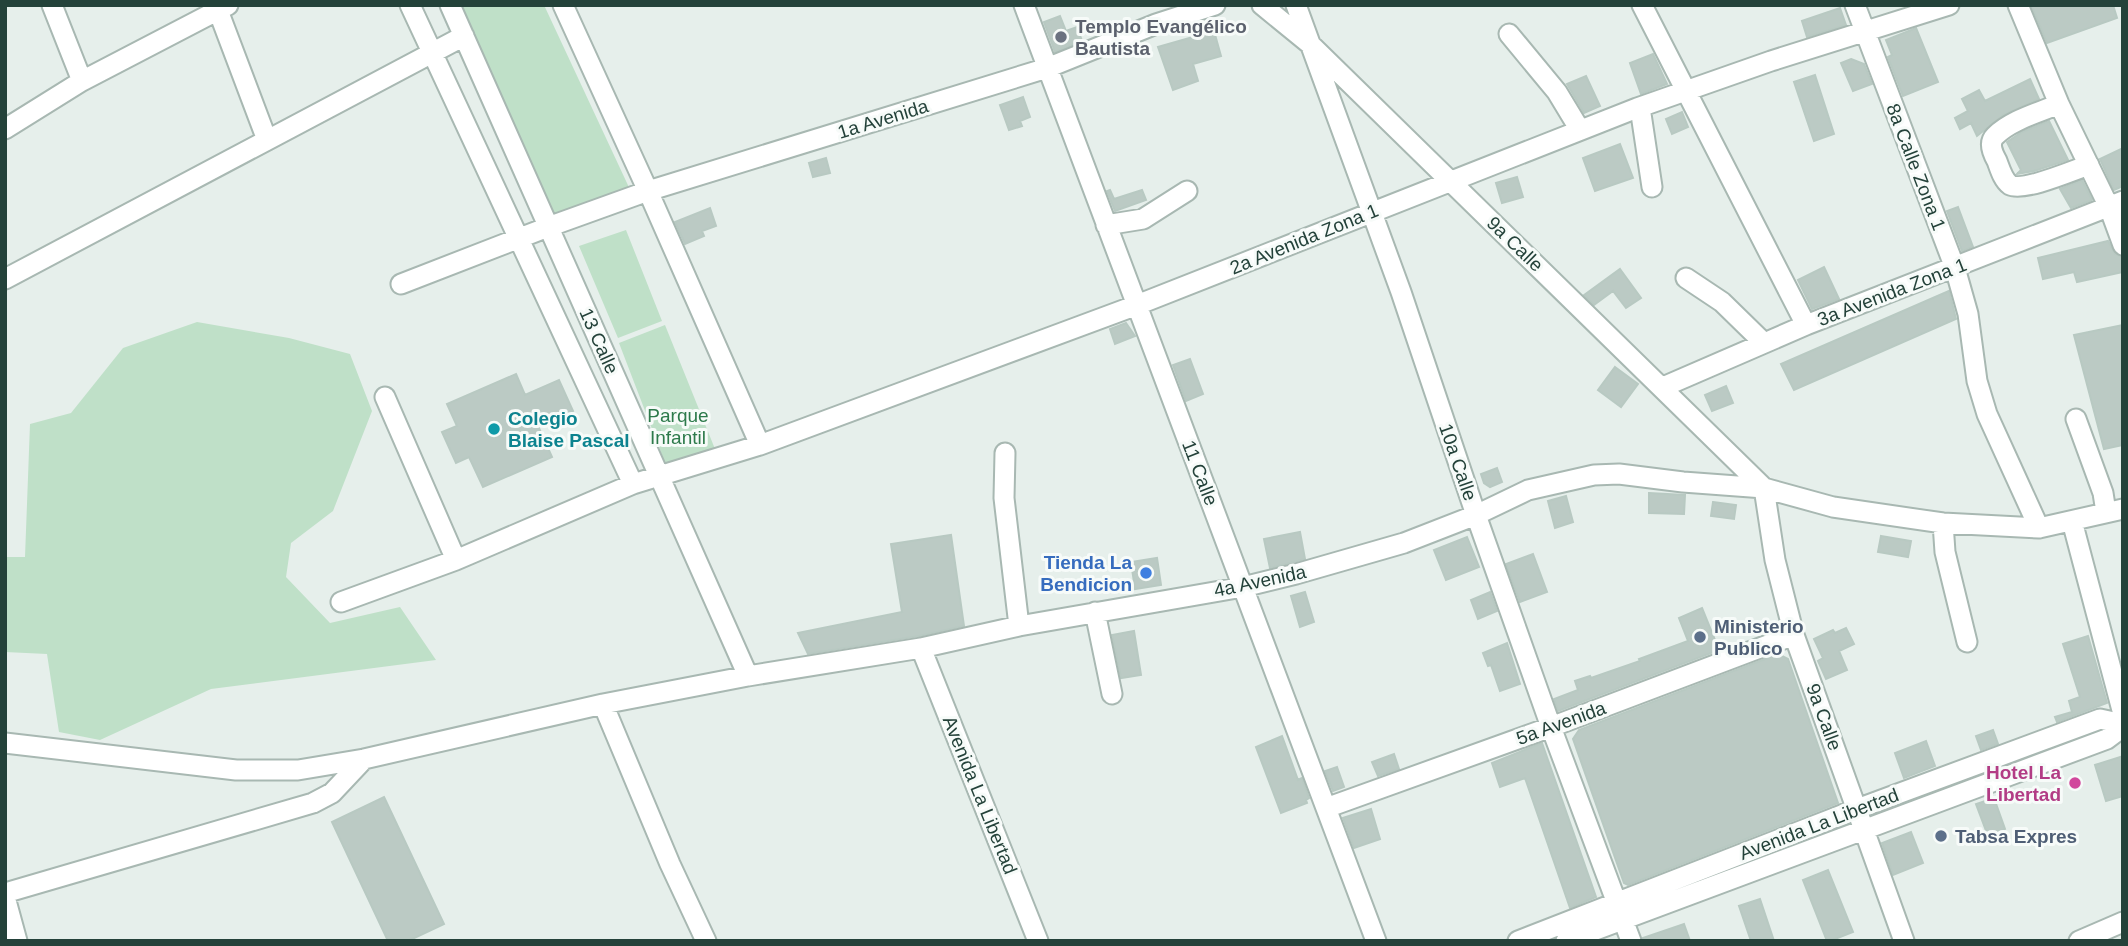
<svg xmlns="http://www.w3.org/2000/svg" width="2128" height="946" font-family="Arial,sans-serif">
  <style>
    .green { fill: #bfe0c8 }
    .building { fill: #bbcac4; stroke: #b8c9c2; stroke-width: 2 }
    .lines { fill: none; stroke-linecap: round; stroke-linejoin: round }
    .minor-casing { stroke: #a8b8b2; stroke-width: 23 }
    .minor { stroke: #fff; stroke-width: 19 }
    .worship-dot { fill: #6b7280; stroke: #f7fbf9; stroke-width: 2.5 }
    .culture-dot { fill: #0f9aa8; stroke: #f7fbf9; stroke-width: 2.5 }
    .shop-dot { fill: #3f7fe0; stroke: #f7fbf9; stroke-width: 2.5 }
    .service-dot { fill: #5c6f8a; stroke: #f7fbf9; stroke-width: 2.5 }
    .hotel-dot { fill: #d1479c; stroke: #f7fbf9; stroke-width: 2.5 }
    .labels { text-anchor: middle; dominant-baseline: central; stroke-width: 6; stroke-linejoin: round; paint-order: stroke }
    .worship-label { font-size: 19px; font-weight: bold; fill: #5b616d; stroke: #f7fbf9; text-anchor: start }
    .street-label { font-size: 19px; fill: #24423a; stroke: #f7fbf9 }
    .park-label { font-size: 19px; fill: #2d7a4b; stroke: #f7fbf9 }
    .culture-label { font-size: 19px; font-weight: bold; fill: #0d838f; stroke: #f7fbf9; text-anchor: start }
    .shop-label { font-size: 19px; font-weight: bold; fill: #366cbe; stroke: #f7fbf9; text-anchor: end }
    .service-label { font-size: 19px; font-weight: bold; fill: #4e5e75; stroke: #f7fbf9; text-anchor: start }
    .hotel-label { font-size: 19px; font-weight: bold; fill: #b23c85; stroke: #f7fbf9; text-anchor: end }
  </style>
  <rect width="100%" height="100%" fill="#e6efeb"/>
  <path class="green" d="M440,5H544L633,196L548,235Z
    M626,230L662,321L618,338L579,246Z
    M197,322L289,338L350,354L372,411L333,511L291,543L286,577L330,623L400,607L436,660L211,689L100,740L59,732L47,654L5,652V557H25L30,424L71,413L123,348Z
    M665,325L715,449L667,468L619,343Z"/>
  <path class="building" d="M2031,5H2113L2117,18L2047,43Z
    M1840,8L1846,25L1807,37L1802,21Z
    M1060,16L1066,31L1077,27L1082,41L1055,52L1044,22Z
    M1916,28L1938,82L1903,96L1888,57L1892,55L1886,40Z
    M1214,31L1221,56L1193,64L1198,81L1173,90L1158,47Z
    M1653,54L1667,84L1641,94L1630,63Z
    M1851,59L1864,64L1872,84L1853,91L1841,63Z
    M1815,75L1834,134L1814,141L1794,82Z
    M1586,76L1600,106L1584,113L1567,84Z
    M2030,79L2039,99L2003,115L1977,136L1971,123L1960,129L1955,118L1968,111L1962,99L1979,90L1985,101Z
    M1023,97L1030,117L1020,121L1022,126L1009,130L1000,105Z
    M1682,112L1688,127L1672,134L1666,119Z
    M2049,121L2068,160L2034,171L2017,174L2021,170L2007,142L2022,132Z
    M1620,144L1633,178L1595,191L1583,158Z
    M2123,148V186L2114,190L2100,159Z
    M826,158L830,173L813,177L809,163Z
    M1517,177L1523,197L1502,203L1496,183Z
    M2082,180L2092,200L2071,208L2060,189Z
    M1110,190L1114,199L1142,190L1146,200L1115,211L1107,191Z
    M1958,207L1973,247L1962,251L1947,211Z
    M710,208L716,226L702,231L704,236L685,244L675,222Z
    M2108,241L2115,254L2123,257V272L2077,282L2074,272L2043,279L2038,258Z
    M1824,267L1839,299L1812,309L1798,280Z
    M1620,269L1641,298L1626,308L1613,291L1594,305L1584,295Z
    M1949,291L1956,319L1794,390L1781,364Z
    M1126,323L1135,336L1115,344L1110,329Z
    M2123,325V445L2104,449L2074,335Z
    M1190,359L1203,394L1186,401L1173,365Z
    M1615,367L1638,384L1621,407L1598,390Z
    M516,374L525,395L559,380L573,411L538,426L552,457L483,487L469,457L456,463L442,432L457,426L447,404Z
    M1726,386L1733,403L1712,411L1705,395Z
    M1497,468L1502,482L1490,487L1484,483L1481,474Z
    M1649,493L1685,495L1684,514L1649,513Z
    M1566,496L1573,522L1555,528L1548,501Z
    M1713,502L1736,505L1734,519L1711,516Z
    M1300,532L1305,559L1270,568L1264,539Z
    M951,535L964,626L919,636L808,654L798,633L902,612L891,544Z
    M1881,536L1911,541L1908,557L1878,552Z
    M1467,537L1479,567L1446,580L1434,550Z
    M1533,554L1547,592L1520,602L1506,564Z
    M1157,558L1161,585L1135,589L1131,562Z
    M1305,592L1314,622L1300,627L1291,596Z
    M1490,592L1497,611L1478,619L1471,600Z
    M1702,608L1719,650L1558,711L1554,699L1578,690L1575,681L1590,676L1591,678L1640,661L1639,659L1688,641L1679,618Z
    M1846,628L1854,644L1839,651L1847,670L1826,679L1818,661L1823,658L1814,639L1833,630L1835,633Z
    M1134,631L1141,675L1121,678L1112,635Z
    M2088,636L2107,703L2057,722L2055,717L2072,712L2069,701L2080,697L2063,644Z
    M1507,643L1520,684L1500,691L1491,665L1488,666L1483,653Z
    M1778,654L1788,659L1838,803L1628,885L1624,883L1573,739L1579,730Z
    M1993,730L1998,744L1981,750L1976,736Z
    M1282,736L1298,780L1302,778L1309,798L1306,800L1307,803L1281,813L1256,747Z
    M1926,741L1935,766L1904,778L1895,753Z
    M1542,743L1596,897L1570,908L1525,778L1500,787L1492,763Z
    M1394,754L1399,769L1378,776L1372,762Z
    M2123,756V796L2106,801L2095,765Z
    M1337,767L1344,787L1333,791L1325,771Z
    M384,797L444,924L408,941H388L332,822Z
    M1994,798L2005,829L1988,836L1976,804Z
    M1371,809L1380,839L1354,848L1343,818Z
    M1911,832L1923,863L1893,875L1882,843Z
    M1828,870L1853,932L1830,941H1827L1803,880Z
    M1760,899L1774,941H1751L1739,906Z
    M1684,924L1690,941H1643V938Z"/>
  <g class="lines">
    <g class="minor-casing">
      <path id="minor" d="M52,5L82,81
        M216,5L267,140
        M410,5L633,484
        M450,5L748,676
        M563,5L648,191L760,445
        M1024,5L1376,941
        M1262,5L1311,45L1764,488L1833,507L1943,523L2039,528L2123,509
        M1296,5L1401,292L1476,515L1551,727L1631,941
        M1642,5L1806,325
        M1855,5L1955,268L1968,314L1977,381L1987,414L2039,528
        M2018,5L2059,104L2109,207L2123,245
        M1509,34L1557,92L1580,130
        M2059,104C2038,113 2011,120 1995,136C1988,143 1993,154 1997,161C2000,169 2003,180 2010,185C2024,192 2074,170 2089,165
        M1637,108L1641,114L1652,187
        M5,129L82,81L228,5
        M1106,225L1143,219L1187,191
        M1686,278L1722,302L1764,343
        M5,279L464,36
        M401,284L548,227L648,191L1047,68L1156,24L1215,5
        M1663,387L1806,325L2123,201
        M385,397L456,560
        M2076,419L2103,493L2106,512
        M1005,453L1004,498L1019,626
        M1764,488L1775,560L1794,635L1904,941
        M2072,521L2123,714
        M1943,523L1945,552L1967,642
        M341,602L456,560L633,484L760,445L1137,305L1637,108L1771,61L1949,5
        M1095,612L1112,694
        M921,648L1038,941
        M603,704L670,864L706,941
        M5,743L236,770H298L364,759L603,704L748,676L921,648L1019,626L1243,587L1296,574L1404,543L1476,515L1528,490L1594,475L1619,474L1683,482L1764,488
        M1326,808L1551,727L1794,635
        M5,893L313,803L332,793L364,759
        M5,897L17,941
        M1518,941L1857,809L2100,719L2123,724
        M1566,941L2107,739L2123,727
        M2079,941L2123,922"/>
    </g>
    <use href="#minor" class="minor"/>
  </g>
  <circle class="worship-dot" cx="1061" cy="37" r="7"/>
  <circle class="culture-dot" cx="494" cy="429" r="7"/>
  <circle class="shop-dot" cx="1146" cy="573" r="7"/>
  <g class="service-dot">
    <circle cx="1700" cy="637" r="7"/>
    <circle cx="1941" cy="836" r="7"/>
  </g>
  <circle class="hotel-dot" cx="2075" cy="783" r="7"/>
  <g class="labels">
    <g class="worship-label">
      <text x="1075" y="26">Templo Evangélico<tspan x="1075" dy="22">Bautista</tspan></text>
    </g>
    <g class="street-label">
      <text transform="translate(883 119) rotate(-17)">1a Avenida</text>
      <text transform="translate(1916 167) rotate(69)">8a Calle Zona 1</text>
      <text transform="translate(1304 239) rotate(-22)">2a Avenida Zona 1</text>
      <text transform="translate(1515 244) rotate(44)">9a Calle</text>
      <text transform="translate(1892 292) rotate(-21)">3a Avenida Zona 1</text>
      <text transform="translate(599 341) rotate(66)">13 Calle</text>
      <text transform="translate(1458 462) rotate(71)">10a Calle</text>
      <text transform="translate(1200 473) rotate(69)">11 Calle</text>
      <text transform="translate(1260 581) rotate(-12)">4a Avenida</text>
      <text transform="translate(1824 717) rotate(70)">9a Calle</text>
      <text transform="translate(1561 723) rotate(-20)">5a Avenida</text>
      <text transform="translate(980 795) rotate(68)">Avenida La Libertad</text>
      <text transform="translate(1819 824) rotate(-21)">Avenida La Libertad</text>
    </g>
    <g class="park-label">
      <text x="678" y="415">Parque<tspan x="678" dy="22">Infantil</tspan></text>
    </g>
    <g class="culture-label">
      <text x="508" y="418">Colegio<tspan x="508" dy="22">Blaise Pascal</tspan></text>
    </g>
    <g class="shop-label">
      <text x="1132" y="562">Tienda La<tspan x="1132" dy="22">Bendicion</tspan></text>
    </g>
    <g class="service-label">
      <text x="1714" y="626">Ministerio<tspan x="1714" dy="22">Publico</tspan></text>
      <text x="1955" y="836">Tabsa Expres</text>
    </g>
    <g class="hotel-label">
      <text x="2061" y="772">Hotel La<tspan x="2061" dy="22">Libertad</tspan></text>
    </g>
  </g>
  <rect width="2128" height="946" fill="none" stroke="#24423a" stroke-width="14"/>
</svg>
